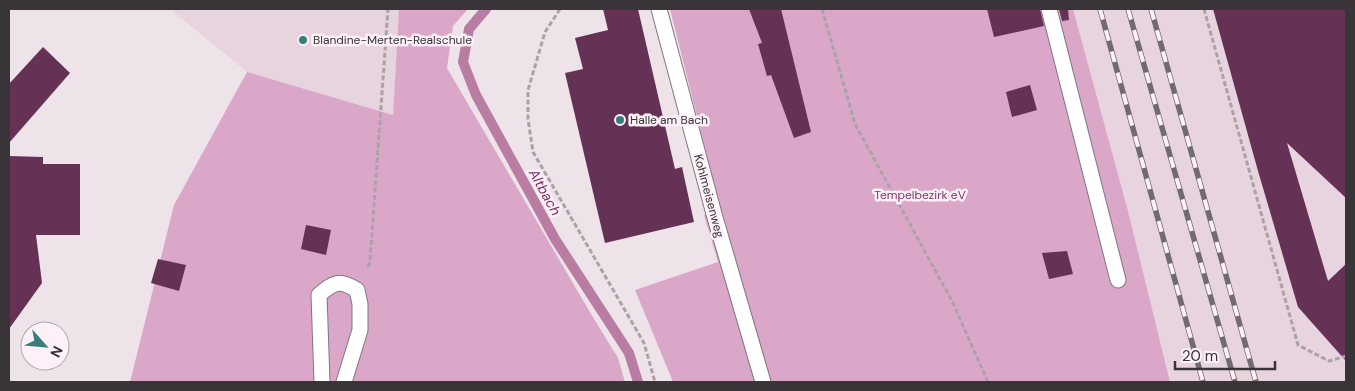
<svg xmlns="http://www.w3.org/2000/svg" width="1355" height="391" font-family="'DM Sans',sans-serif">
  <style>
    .built { fill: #e7d4df }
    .green { fill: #dba7c8 }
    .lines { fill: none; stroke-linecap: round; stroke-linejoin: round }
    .stream { stroke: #b97da4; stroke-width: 10 }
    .building { fill: #653155 }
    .service-casing { stroke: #82767d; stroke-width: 17 }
    .path { stroke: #aba2a8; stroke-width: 3; stroke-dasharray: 5 2.5; stroke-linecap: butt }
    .service { stroke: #fff; stroke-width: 15 }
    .rail-casing { stroke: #716a6f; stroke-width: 5.5 }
    .rail { stroke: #fdf0f8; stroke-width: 4; stroke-dasharray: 11; stroke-linecap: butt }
    .poi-dot { fill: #367e7a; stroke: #fdf0f8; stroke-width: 2 }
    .labels { text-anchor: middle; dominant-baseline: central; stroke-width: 5; stroke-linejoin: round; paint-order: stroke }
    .poi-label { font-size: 12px; fill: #383437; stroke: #fdf0f8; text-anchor: start }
    .park-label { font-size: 12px; fill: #80366a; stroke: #fdf0f8 }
    .street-label { font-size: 12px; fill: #383437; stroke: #fdf0f8 }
    .water-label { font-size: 14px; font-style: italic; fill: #762e61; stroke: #fdf0f8 }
  </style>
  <rect width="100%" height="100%" fill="#efe3ea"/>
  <path class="built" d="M170,9H399L393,115L247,72Z
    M1073,9H1346V382H1170L1128,211Z"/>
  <path class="green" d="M399,9H468L453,26L447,68L591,314L618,358L625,382H130L174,205L247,72L393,115Z
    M670,9H1073L1128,211L1170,382H673L635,290L718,262L704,215L721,212Z"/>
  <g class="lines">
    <path class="stream" d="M486,9L469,29L463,62L476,95L555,239L629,353L638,382"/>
  </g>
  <path class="building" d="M603,9H638L675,169L682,167L694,222L605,243L565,73L583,69L575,38L608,30Z
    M749,9H781L811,132L794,138L771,75L767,76L758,44L762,43Z
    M987,9H1040L1044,26L994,37Z
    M1059,9H1068L1069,20L1062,21Z
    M1213,9H1346V198L1287,143L1328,281L1346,264V361L1298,307L1258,171Z
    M43,47L70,73L9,143V84Z
    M1030,85L1037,110L1012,117L1006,92Z
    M9,156L43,157V164H80V235H36L42,283L9,329Z
    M306,225L331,230L326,255L301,249Z
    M1067,251L1073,274L1049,279L1042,253Z
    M158,259L186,265L179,291L151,283Z"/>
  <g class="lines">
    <g class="service-casing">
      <path id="service" d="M659,9L714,214L763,382
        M1049,9L1118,280
        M322,382L319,295C334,282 339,279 357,290L360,304V330L344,382"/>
    </g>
    <path class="path" d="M560,9L545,32L528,90V119L533,152L644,343L655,382
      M822,9L855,124L952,301L988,382
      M1204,9L1298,345L1329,361L1346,356
      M368,267L370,261L388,9"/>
    <use href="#service" class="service"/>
    <g class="rail-casing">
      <path id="rail" d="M1100,9L1203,382
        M1128,9L1235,382
        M1151,9L1256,382"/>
    </g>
    <use href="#rail" class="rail"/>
  </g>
  <g class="poi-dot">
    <circle cx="303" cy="40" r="5"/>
    <circle cx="620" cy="120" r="5"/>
  </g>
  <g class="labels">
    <g class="poi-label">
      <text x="313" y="40">Blandine-Merten-Realschule</text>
      <text x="630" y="120">Halle am Bach</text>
    </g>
    <g class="park-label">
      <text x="920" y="195">Tempelbezirk eV</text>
    </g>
    <g class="street-label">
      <text transform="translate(709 196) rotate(75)">Kohlmeisenweg</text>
    </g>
    <g class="water-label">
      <text transform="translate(545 192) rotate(61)">Altbach</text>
    </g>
  </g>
  <rect width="1355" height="391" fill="none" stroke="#383437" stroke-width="20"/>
  <g transform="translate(45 346) rotate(117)"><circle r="24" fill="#fdf0f8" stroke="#aea5ab"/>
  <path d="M0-4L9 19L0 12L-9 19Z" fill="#367e7a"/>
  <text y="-8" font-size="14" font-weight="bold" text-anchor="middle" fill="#383437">N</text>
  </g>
  <path d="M1175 361v8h100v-8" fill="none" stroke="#383437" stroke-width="2.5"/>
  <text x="1182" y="361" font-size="15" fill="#383437" stroke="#fdf0f8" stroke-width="4" paint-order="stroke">20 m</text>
</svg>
